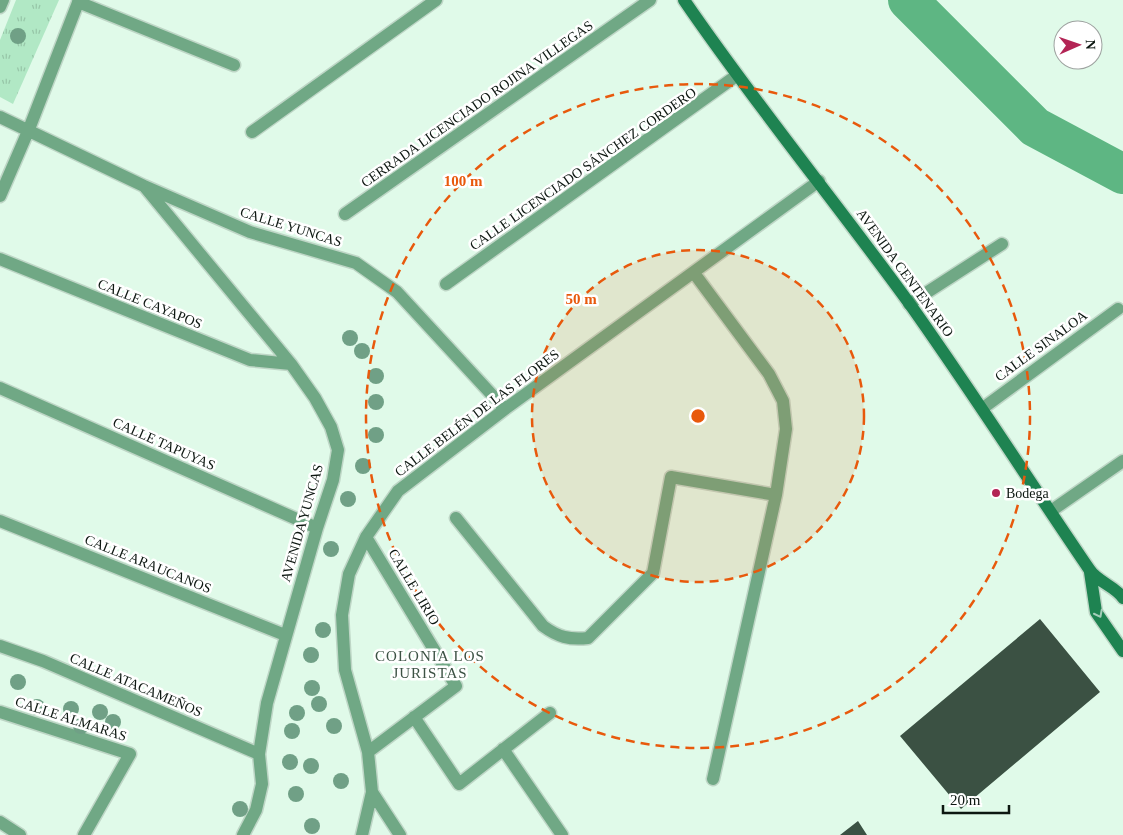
<svg xmlns="http://www.w3.org/2000/svg" width="1123" height="835" font-family="Georgia,serif">
  <style>
    .grass { fill: url(#grass-tufts) }
    .lines { fill: none; stroke-linecap: round; stroke-linejoin: round }
    .river { stroke: #5eb683; stroke-width: 40 }
    .building { fill: #3b5143 }
    .minor-casing { stroke: #bed6c6; stroke-width: 15 }
    .secondary-casing { stroke: #bed6c6; stroke-width: 15 }
    .minor { stroke: #70a885; stroke-width: 12 }
    .secondary { stroke: #1e8351; stroke-width: 12 }
    .tree { fill: #70a086 }
    .oneway { stroke: #a5cdb9 }
    .ring { fill: none; stroke: #e8590c; stroke-width: 2.5; stroke-dasharray: 9 6 }
    .poi-dot { fill: #b32455; stroke: #fff; stroke-width: 2 }
    .labels { text-anchor: middle; dominant-baseline: central; stroke-width: 5; stroke-linejoin: round; paint-order: stroke }
    .street-label { font-size: 14px; fill: #0d1711; stroke: #fff }
    .poi-label { font-size: 14px; fill: #0d1711; stroke: #fff; text-anchor: start }
    .neighbourhood-label { font-size: 15px; letter-spacing: 1px; fill: #3c5244; stroke: #fff }
    .centre { fill: #e8590c; stroke: #fff; stroke-width: 2.5 }
    .ring-label { font-size: 15px; text-anchor: middle; font-weight: bold; fill: #e8590c; stroke: #fff; stroke-width: 5; stroke-linejoin: round; paint-order: stroke }
  </style>
  <defs>
    <pattern id="grass-tufts" width="24" height="20" patternUnits="userSpaceOnUse" patternTransform="scale(1.25)"><rect width="24" height="20" fill="#b1e8c5"/><path d="M3 7l-1-3M5 7V3M7 7l1-3M15 17l-1-3M17 17v-4M19 17l1-3" fill="none" stroke="#97c6a8"/></pattern>
  </defs>
  <rect width="100%" height="100%" fill="#e0fae9"/>
  <path class="grass" d="M16,0H59L13,104L0,97V40Z"/>
  <g class="lines">
    <path class="river" d="M908,0L1035,127L1123,174"/>
  </g>
  <path class="building" d="M1040,619L1100,692L961,809L900,736Z
    M858,821L867,835H840Z"/>
  <g class="lines">
    <g class="minor-casing">
      <path id="minor" d="M78,2L234,65
        M0,7L3,0
        M0,117L144,186L250,232L356,263L397,292L505,409
        M252,132L436,0
        M144,186L291,364L315,398L331,427L338,450L333,480L317,528L267,703L259,754L262,784L256,810L243,835
        M0,196L29,129L79,0
        M345,214L650,0
        M0,259L250,360L291,364
        M694,273L769,374L783,401L786,429L776,495L713,779
        M446,284L736,76
        M909,304L1002,244
        M0,388L317,528
        M983,408L1118,309
        M1051,511L1123,461
        M456,518L543,626C558,637 569,640 588,638L653,573L671,477L776,495
        M0,521L285,635
        M366,537L456,686L368,752
        M0,646L43,661L259,754
        M0,712L130,754L84,835
        M414,717L459,784L550,713
        M503,749L562,835
        M372,792L400,835
        M0,822L20,835
        M362,835L372,792L368,752L345,670L342,615L349,574L366,537L398,491L505,409L819,181"/>
    </g>
    <g class="secondary-casing">
      <path id="secondary" d="M684,0C755,104 835,201 909,303C971,390 1029,481 1089,569C1097,582 1115,586 1123,598
        M1090,572L1096,612L1123,651"/>
    </g>
    <use href="#minor" class="minor"/>
    <use href="#secondary" class="secondary"/>
  </g>
  <g class="tree">
    <circle cx="18" cy="36" r="8"/>
    <circle cx="350" cy="338" r="8"/>
    <circle cx="362" cy="351" r="8"/>
    <circle cx="376" cy="376" r="8"/>
    <circle cx="376" cy="402" r="8"/>
    <circle cx="376" cy="435" r="8"/>
    <circle cx="363" cy="466" r="8"/>
    <circle cx="348" cy="499" r="8"/>
    <circle cx="331" cy="549" r="8"/>
    <circle cx="323" cy="630" r="8"/>
    <circle cx="311" cy="655" r="8"/>
    <circle cx="18" cy="682" r="8"/>
    <circle cx="312" cy="688" r="8"/>
    <circle cx="319" cy="704" r="8"/>
    <circle cx="37" cy="707" r="8"/>
    <circle cx="71" cy="709" r="8"/>
    <circle cx="100" cy="712" r="8"/>
    <circle cx="297" cy="713" r="8"/>
    <circle cx="113" cy="722" r="8"/>
    <circle cx="81" cy="726" r="8"/>
    <circle cx="334" cy="726" r="8"/>
    <circle cx="292" cy="731" r="8"/>
    <circle cx="290" cy="762" r="8"/>
    <circle cx="311" cy="766" r="8"/>
    <circle cx="341" cy="781" r="8"/>
    <circle cx="296" cy="794" r="8"/>
    <circle cx="240" cy="809" r="8"/>
    <circle cx="312" cy="826" r="8"/>
  </g>
  <defs><path id="oneway-chevron" d="M-2-3.5L2.5 0L-2 3.5" fill="none" stroke-width="1.6" stroke-linecap="round" stroke-linejoin="round" transform="scale(1.25)"/></defs>
  <use class="oneway" href="#oneway-chevron" transform="translate(1099 614) rotate(63)"/>
  <circle cx="698" cy="416" r="166" fill="#e8590c" fill-opacity=".12"/>
  <g class="ring">
    <circle cx="698" cy="416" r="166"/>
    <circle cx="698" cy="416" r="332"/>
  </g>
  <circle class="poi-dot" cx="996" cy="493" r="5"/>
  <g class="labels">
    <g class="street-label">
      <text transform="translate(477 104) rotate(-35)">CERRADA LICENCIADO ROJINA VILLEGAS</text>
      <text transform="translate(583 169) rotate(-35)">CALLE LICENCIADO SÁNCHEZ CORDERO</text>
      <text transform="translate(291 227) rotate(17)">CALLE YUNCAS</text>
      <text transform="translate(905 273) rotate(54)">AVENIDA CENTENARIO</text>
      <text transform="translate(150 304) rotate(22)">CALLE CAYAPOS</text>
      <text transform="translate(1041 346) rotate(-36)">CALLE SINALOA</text>
      <text transform="translate(477 413) rotate(-37)">CALLE BELÉN DE LAS FLORES</text>
      <text transform="translate(164 444) rotate(24)">CALLE TAPUYAS</text>
      <text transform="translate(302 523) rotate(-74)">AVENIDA YUNCAS</text>
      <text transform="translate(148 564) rotate(22)">CALLE ARAUCANOS</text>
      <text transform="translate(414 587) rotate(59)">CALLE LIRIO</text>
      <text transform="translate(136 685) rotate(23)">CALLE ATACAMEÑOS</text>
      <text transform="translate(71 719) rotate(18)">CALLE ALMARAS</text>
    </g>
    <g class="poi-label">
      <text x="1006" y="493">Bodega</text>
    </g>
    <g class="neighbourhood-label">
      <text x="430" y="656">COLONIA LOS<tspan x="430" dy="17">JURISTAS</tspan></text>
    </g>
  </g>
  <circle cx="698" cy="416" r="8" class="centre"/>
  <g class="ring-label">
    <text x="463" y="186">100 m</text>
    <text x="581" y="304">50 m</text>
  </g>
  <g transform="translate(1078 45) rotate(88)"><circle r="24" fill="#ffffff" stroke="#9ea2a0"/>
  <path d="M0-4L9 19L0 12L-9 19Z" fill="#b32455"/>
  <text y="-8" font-size="14" font-weight="bold" text-anchor="middle" fill="#0d1711">N</text>
  </g>
  <path d="M943 805v8h66v-8" fill="none" stroke="#0d1711" stroke-width="2.5"/>
  <text x="950" y="805" font-size="15" fill="#0d1711" stroke="#ffffff" stroke-width="4" paint-order="stroke">20 m</text>
</svg>
